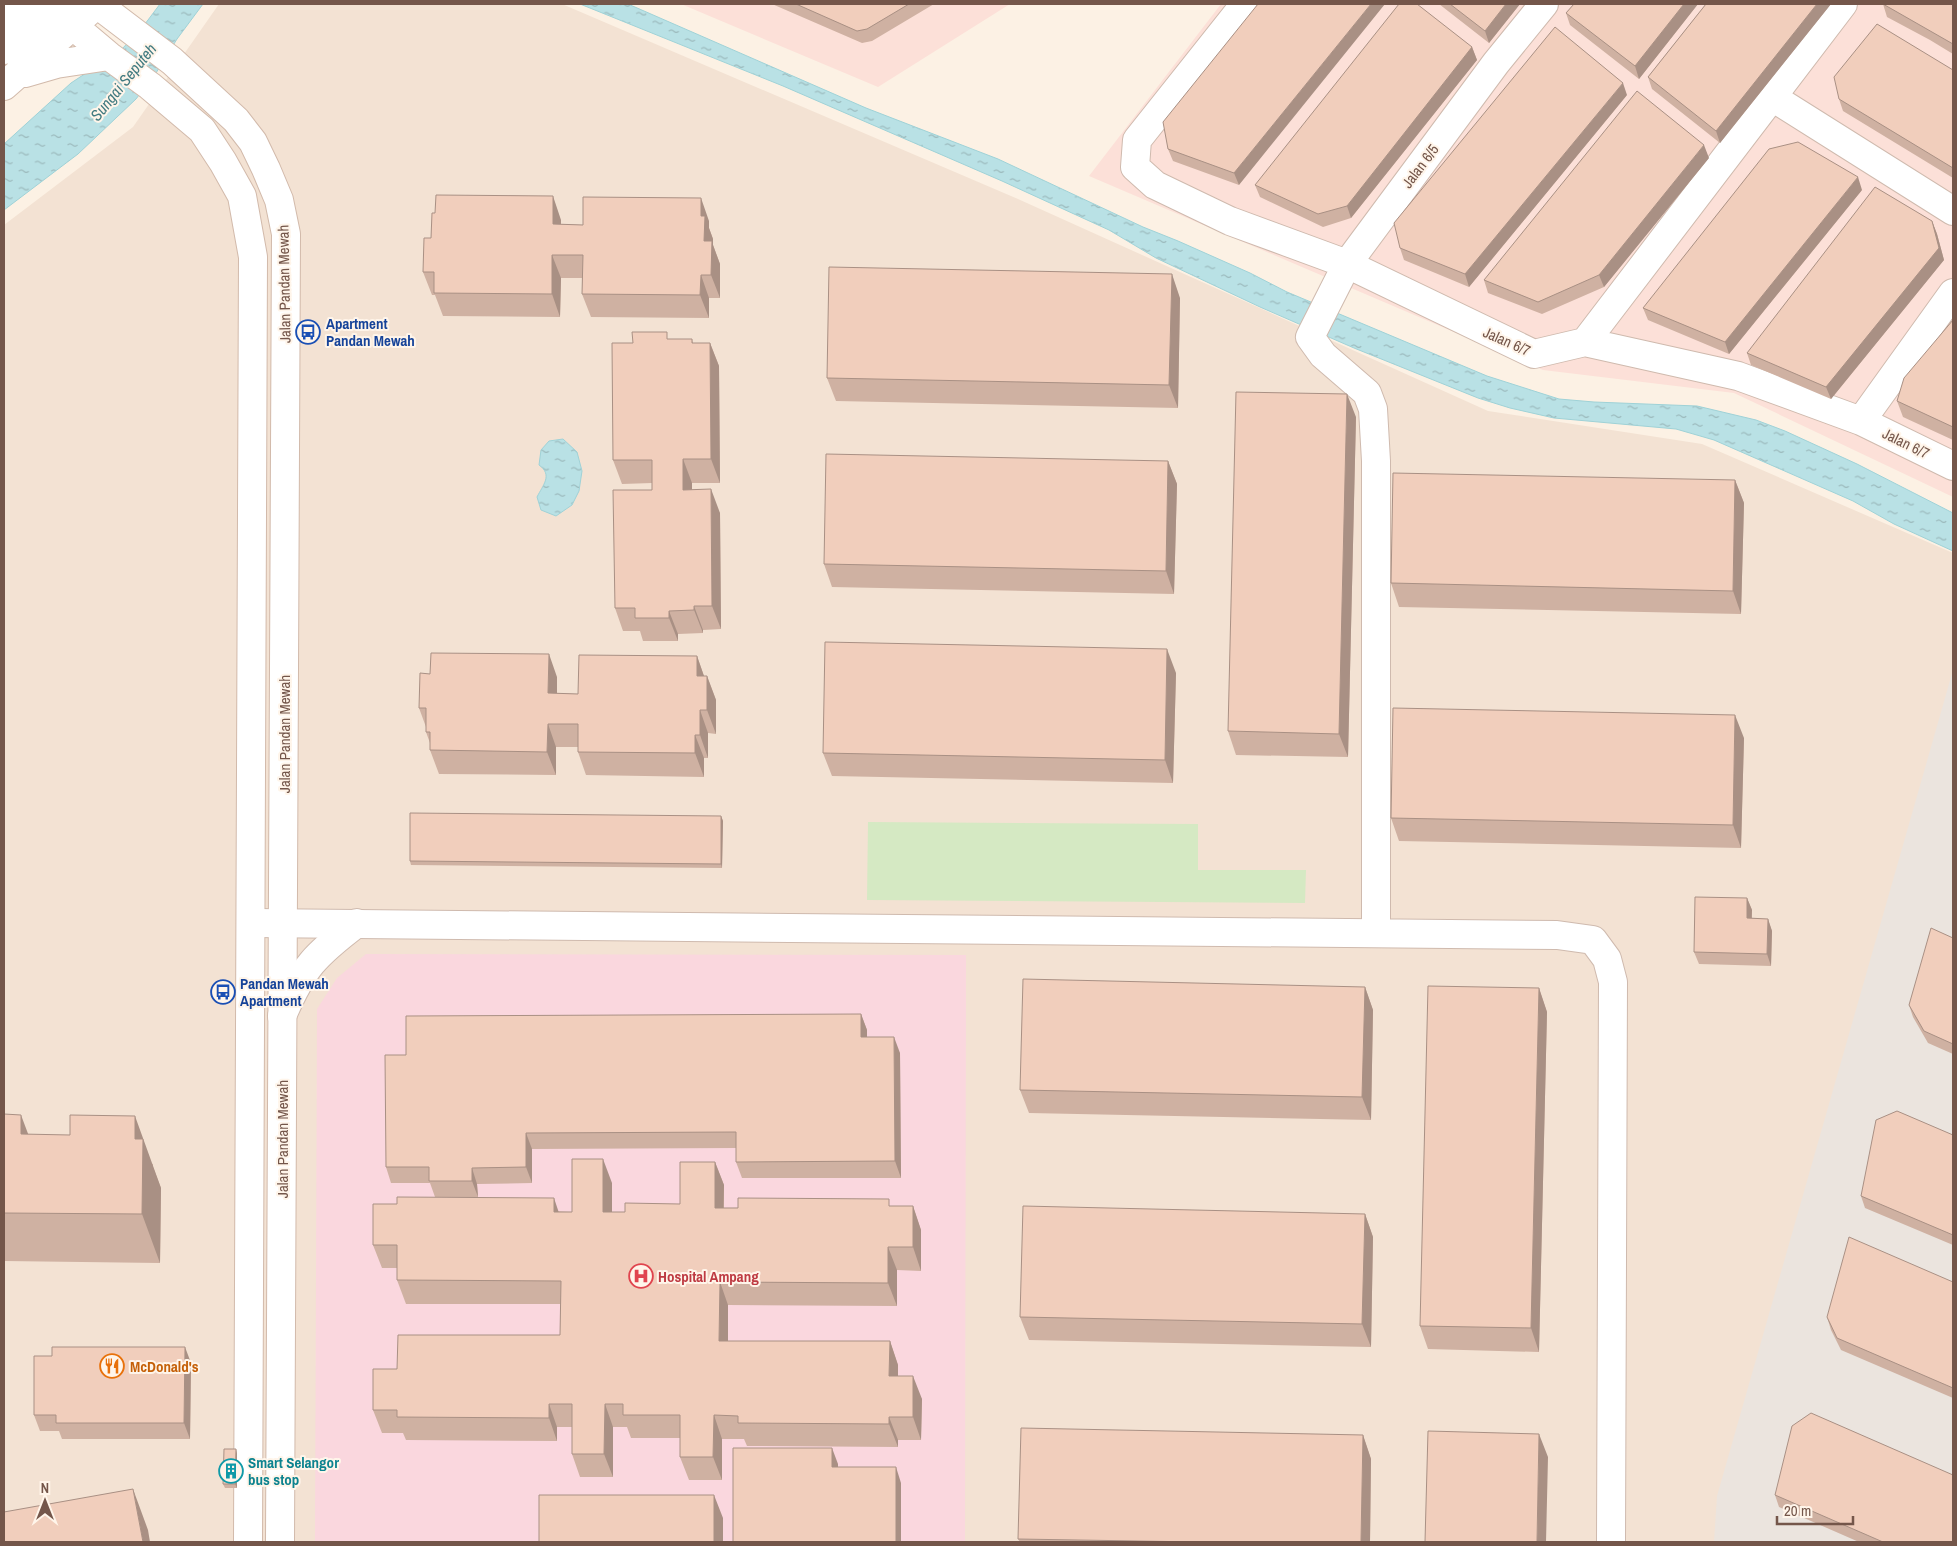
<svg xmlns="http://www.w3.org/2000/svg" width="1957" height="1546" font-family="'Archivo Narrow',sans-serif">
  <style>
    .residential { fill: #f3e2d3 }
    .commercial { fill: #fce0d8 }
    .industrial { fill: #ebe4de }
    .medical { fill: #fad7de }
    .green { fill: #d5e9c3 }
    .water { fill: url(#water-ripples); stroke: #9fd2d7 }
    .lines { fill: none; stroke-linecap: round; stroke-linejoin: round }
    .minor-casing { stroke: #cfbaae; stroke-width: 30 }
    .tertiary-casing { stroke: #cfbaae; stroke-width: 30 }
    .secondary-casing { stroke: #d2baab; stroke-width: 30 }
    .minor { stroke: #fff; stroke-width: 28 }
    .tertiary { stroke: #fff; stroke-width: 28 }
    .secondary { stroke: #fff; stroke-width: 28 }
    .wall { fill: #cfb1a2 }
    .shaded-wall { fill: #a99084 }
    .building { fill: #f1cebc; stroke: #a99084 }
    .labels { text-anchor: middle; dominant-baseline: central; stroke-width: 4; stroke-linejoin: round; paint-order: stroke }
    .street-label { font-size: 15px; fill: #74564a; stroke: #fff5ea }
    .transit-label { font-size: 15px; font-weight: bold; fill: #164399; stroke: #fff5ea; text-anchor: start }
    .health-label { font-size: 15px; font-weight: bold; fill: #be3a42; stroke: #fff5ea; text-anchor: start }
    .food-label { font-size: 15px; font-weight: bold; fill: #c56008; stroke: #fff5ea; text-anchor: start }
    .culture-label { font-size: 15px; font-weight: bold; fill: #0d838f; stroke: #fff5ea; text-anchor: start }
    .water-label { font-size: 16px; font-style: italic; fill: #417a80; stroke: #fff5ea }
  </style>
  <defs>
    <pattern id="water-ripples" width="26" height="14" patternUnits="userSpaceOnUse" patternTransform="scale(1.25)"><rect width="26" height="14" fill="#b9e1e5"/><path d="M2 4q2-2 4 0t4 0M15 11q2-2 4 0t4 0" fill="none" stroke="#9bb9bc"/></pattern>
  </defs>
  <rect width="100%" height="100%" fill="#fcf1e4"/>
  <path class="residential" d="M219,4H562L1018,199L1488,411L1702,444L1953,553V1542H4V225L133,127Z"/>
  <path class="commercial" d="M681,4H1010L878,87Z
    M1221,4H1953V497L1734,393L1543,370L1089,176Z"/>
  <path class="industrial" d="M1953,670V1542H1714L1717,1496Z"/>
  <path class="medical" d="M366,954L966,955L965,1542H315L317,1009L337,978Z"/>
  <path class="green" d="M868,822L1198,824V870H1306L1305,903L867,900Z"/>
  <path class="water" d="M160,4H203L177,39L156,73L136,99L78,154L4,210V144L71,83L121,50L142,28Z
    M580,4H628L866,108L998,159L1143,227L1178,241L1250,273L1287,292L1487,376L1559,399L1594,402L1697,406L1756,420L1785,431L1857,464L1953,513V551L1894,524L1853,501L1714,440L1676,429L1554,418L1510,408L1478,398L1354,348L1260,307L1156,258L1109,230L1002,181L783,86Z
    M563,439L577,452L582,471L579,491L572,505L556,516L541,510L537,497C543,485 553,475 539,465L541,450L549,441Z"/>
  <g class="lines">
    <g class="minor-casing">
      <path id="minor" d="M1245,4L1137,140L1135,167L1155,185L1230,221L1347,264L1534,354L1585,342L1738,376L1861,421L1953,466
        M1772,97L1953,211
        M1585,342L1843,4
        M1861,421L1953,293
        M251,923L1557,935L1593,940L1607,959L1613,982L1611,1542
        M1376,933V461L1373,409L1367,393L1323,355L1310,337L1347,264L1496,63L1544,4"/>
    </g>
    <g class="tertiary-casing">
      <path id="tertiary" d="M282,1016C303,967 315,955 357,923"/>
    </g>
    <g class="secondary-casing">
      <path id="secondary" d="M61,4L65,19L109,56L150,86L202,130L223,162L242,196L253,257L248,1542
        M97,4L172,61L236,120L253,142L266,169L279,200L286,234L280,1542
        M4,18L20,4
        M4,50L56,4
        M25,73L56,64L109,56
        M4,86L87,13"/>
    </g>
    <use href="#minor" class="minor"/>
    <use href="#tertiary" class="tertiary"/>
    <use href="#secondary" class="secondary"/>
  </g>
  <path class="wall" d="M772,4H934L872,41L862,43Z
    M1258,4L1239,185L1173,161L1168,149Z
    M1439,4H1520L1489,43Z
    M1574,4H1698L1639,79L1570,25L1566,13Z
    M1706,4H1831L1720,143L1652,89L1648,77Z
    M1883,4H1953V54L1930,40L1887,17Z
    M1472,47L1477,60L1351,218L1323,227L1260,197L1255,185Z
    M1953,70V178L1843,111L1839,99Z
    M1627,95L1469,287L1404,260L1400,248Z
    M1709,158L1604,287L1542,314L1488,293L1484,280Z
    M1862,190L1729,354L1648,320L1643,308Z
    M435,213L561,220V224L583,225L709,221V228L713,239V245L720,264V298H709V318L591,317L582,294V278H561L560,317L443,316L435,295H432L423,272L431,238Z
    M1932,221L1937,234L1944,260L1831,399L1751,365L1747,353Z
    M1180,298L1178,408L836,401L827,378Z
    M1953,320V440L1903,417L1897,401Z
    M670,339H692L693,343H710L719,366L720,483H692V490L720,513L721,629L703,630V633L678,634V641H643L640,631H623L615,608L652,490V483L622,484L613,460L633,343Z
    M1356,417L1348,757L1236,755L1228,731Z
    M1168,461L1177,484L1174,594L832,587L824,564Z
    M1735,480L1744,503L1741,614L1399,607L1391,583Z
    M697,656L704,676H707L716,700V734L708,733V758H704V777L586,775L578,752V747H556V775L439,774L430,750V743L426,732V727L419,708L430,674L557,677V693L578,694Z
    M1176,673L1173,783L832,776L823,753Z
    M1744,738L1741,848L1399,841L1391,818Z
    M721,816L723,821L722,868L411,865L410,861Z
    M1747,898L1752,910V918L1768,919L1772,931L1771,966L1699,964L1694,952Z
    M1953,938V1054L1928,1043L1913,1017L1909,1005Z
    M1365,987L1373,1010L1371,1120L1029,1113L1020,1090Z
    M1539,988L1547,1012L1539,1352L1428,1349L1420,1326Z
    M861,1014L867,1030V1037L900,1053L901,1178H742L736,1162V1148L532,1149V1183L477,1184L478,1197H435L430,1183H391L386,1167L406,1055Z
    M4,1114L28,1134L153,1164V1167L161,1188L160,1263L4,1261Z
    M1953,1135V1245L1865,1208L1861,1196Z
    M715,1162L724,1185V1208L913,1206L921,1230V1271L897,1270V1306L728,1305V1341H890L898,1365V1376L922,1399L921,1440H898V1447L747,1446L744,1439H722V1480H689L680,1457V1438H631L627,1427H613V1477H580L572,1454V1427H557V1441L406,1440L403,1433H382L373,1410L397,1369L560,1335L561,1304H406L397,1280V1268H382L373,1245L397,1204L572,1212L612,1183V1212H625L680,1204Z
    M1365,1214L1373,1237L1371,1347L1029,1340L1020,1317Z
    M1953,1282V1398L1841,1350L1831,1330L1827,1317Z
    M191,1363L190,1439H62L59,1431H40L34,1415Z
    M1363,1435L1371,1459L1370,1542H1020L1018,1539Z
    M236,1449L237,1454V1488H225L223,1484Z
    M1775,1495L1953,1542H1859L1779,1507Z"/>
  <path class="shaded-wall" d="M1371,4H1385L1239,185L1234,173Z
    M1506,4H1520L1489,43L1485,31Z
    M1684,4H1698L1639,79L1635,66Z
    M1817,4H1831L1720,143L1716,131Z
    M1472,47L1477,60L1351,218L1347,206Z
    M1623,83L1627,95L1469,287L1465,274Z
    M1704,145L1709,158L1604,287L1599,275Z
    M1858,177L1862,190L1729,354L1725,342Z
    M553,196L561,220V248L553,224Z
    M701,198L709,221V228L713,239V245L720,264V298L711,275L704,241L701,216Z
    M1932,221L1937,234L1944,260L1831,399L1826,387Z
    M552,255L561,278L560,317L552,294Z
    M1172,274L1180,298L1178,408L1169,385Z
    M701,275L709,298V318L700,295Z
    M710,343L719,366L720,483L711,459Z
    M1347,394L1356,417L1348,757L1339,734Z
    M683,459L692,483V513L683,490Z
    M1168,461L1177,484L1174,594L1166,571Z
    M1735,480L1744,503L1741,614L1733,591Z
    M711,489L720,513L721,629L712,606Z
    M694,606L703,630V633L694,610Z
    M669,611L678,634V641L669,618Z
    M1167,649L1176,673L1173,783L1165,760Z
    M549,654L557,677V716L548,693Z
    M697,656L705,679L697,676Z
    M707,676L716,700V734L707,710Z
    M700,710L708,733V758L700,735Z
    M1735,715L1744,738L1741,848L1733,825Z
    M548,724L556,747V775L547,752Z
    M695,735L704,758V777L695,753Z
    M721,816L723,821L722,868L721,864Z
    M1747,898L1752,910L1751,931L1747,918Z
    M1768,919L1772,931L1771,966L1767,954Z
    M1365,987L1373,1010L1371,1120L1362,1097Z
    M1539,988L1547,1012L1539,1352L1531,1328Z
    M861,1014L867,1030V1054L861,1037Z
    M894,1037L900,1053L901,1178L895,1161Z
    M21,1115L39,1163L21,1134Z
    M135,1116L161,1188L160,1263L142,1214L135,1139Z
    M526,1133L532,1149V1183L526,1167Z
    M603,1159L612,1183V1236L603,1212Z
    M715,1162L724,1185L723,1232L715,1208Z
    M472,1168L477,1184L478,1197L472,1181Z
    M554,1198L562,1222L554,1212Z
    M913,1206L921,1230V1271L913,1247Z
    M1365,1214L1373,1237L1371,1347L1362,1324Z
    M888,1247L897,1270V1306L888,1283Z
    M720,1282L728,1305V1364L719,1341Z
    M890,1341L898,1365V1399L889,1376Z
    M185,1347L191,1363L190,1439L184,1423Z
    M913,1376L922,1399L921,1440L913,1417Z
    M549,1404L557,1427V1441L549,1418Z
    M605,1404L613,1427V1477L604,1454Z
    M714,1415L722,1439V1480L713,1457Z
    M889,1417L898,1440V1447L889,1424Z
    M1539,1434L1548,1457L1546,1542H1537Z
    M1363,1435L1371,1459L1370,1542H1361Z
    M832,1448L838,1464V1483L832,1467Z
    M236,1449L237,1454V1488L235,1484Z
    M896,1467L901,1483V1542H896Z
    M133,1489L148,1530L150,1542H143Z
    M714,1495L723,1518V1542H714Z"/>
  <path class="building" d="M796,4H909L867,29L857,31Z
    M1258,4H1371L1234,173L1168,149L1163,122Z
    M1399,4H1417L1472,47L1347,206L1318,214L1255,185Z
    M1450,4H1506L1485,31Z
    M1574,4H1684L1635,66L1566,13Z
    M1706,4H1817L1716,131L1648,77Z
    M1883,4H1953V44Z
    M1877,24L1953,70V168L1839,99L1834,77Z
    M1555,27L1623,83L1465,274L1400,248L1394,223Z
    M1637,91L1704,145L1599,275L1538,302L1484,280Z
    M1798,142L1858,177L1725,342L1643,308L1769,149Z
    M1875,187L1932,221L1939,248L1826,387L1747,353Z
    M436,195L553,196V224L583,225V197L701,198V216H705L704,241H712L711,275H701L700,295L582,294L583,255H552V294L434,293V272H423L424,238H431L432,213H435Z
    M829,267L1172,274L1169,385L827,378Z
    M1953,320V427L1897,401L1904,378Z
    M632,332H667V339H692V343H710L711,459H683V490L711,489L712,606H694V610L669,611V618H635V608H615L613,490H652V460H613L612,343H633Z
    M1236,392L1347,394L1339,734L1228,731Z
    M826,454L1168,461L1166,571L824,564Z
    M1393,473L1735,480L1733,591L1391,583Z
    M825,642L1167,649L1165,760L823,753Z
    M431,653L549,654L548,693L578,694L579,655L697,656V676H707V710H700V735H695V753L578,752V724H548L547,752L430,750V732H426V708H419L420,673L430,674Z
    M1393,708L1735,715L1733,825L1391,818Z
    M410,813L721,816V864L410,861Z
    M1695,897L1747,898V918L1768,919L1767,954L1694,952Z
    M1931,928L1953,938V1044L1924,1031L1909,1005Z
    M1023,979L1365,987L1362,1097L1020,1090Z
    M1428,986L1539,988L1531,1328L1420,1326Z
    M861,1014V1037H894L895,1161L736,1162V1132L526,1133V1167L472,1168V1181H429V1167H386L385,1055H406V1016Z
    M1897,1111L1953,1135V1235L1861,1196L1876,1120Z
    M4,1114L21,1115V1134L70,1135V1115L135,1116V1139H143L142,1214L4,1213Z
    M572,1159H603V1212H625V1203L680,1204V1162H715V1208H738V1198L889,1199V1206H913V1247H888V1283L720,1282L719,1341H890L889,1376H913V1417H889V1424L738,1423V1416L714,1415L713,1457H680V1415H623V1404H605L604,1454H572V1404H549V1418L397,1417V1410H373V1369H397L398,1335H560L561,1281L397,1280V1245H373V1204H397V1197L554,1198V1212H572Z
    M1023,1206L1365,1214L1362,1324L1020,1317Z
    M1849,1237L1953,1282V1388L1837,1338L1827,1317Z
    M52,1347H185L184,1423H56V1415H34V1356H52Z
    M1811,1413L1953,1475V1542H1883L1775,1495L1792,1426Z
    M1021,1428L1363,1435L1361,1542H1198L1018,1539Z
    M1428,1431L1539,1434L1537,1542H1425Z
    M733,1448H832V1467H896V1542H733Z
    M224,1449H236L235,1484H223Z
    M133,1489L143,1542H4V1512Z
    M539,1495H714V1542H539Z"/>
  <defs>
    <g id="bus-ring" transform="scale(1.25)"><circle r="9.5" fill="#fff5ea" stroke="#1a4fb4" stroke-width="1.5"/><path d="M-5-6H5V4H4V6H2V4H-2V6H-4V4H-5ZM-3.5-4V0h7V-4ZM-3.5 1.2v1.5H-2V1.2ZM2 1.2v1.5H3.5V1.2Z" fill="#1a4fb4"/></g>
    <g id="hospital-ring" transform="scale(1.25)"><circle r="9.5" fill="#fff5ea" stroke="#e0444e" stroke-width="1.5"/><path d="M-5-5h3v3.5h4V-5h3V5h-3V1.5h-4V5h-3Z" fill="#e0444e"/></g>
    <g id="restaurant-ring" transform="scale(1.25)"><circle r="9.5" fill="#fff5ea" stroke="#e8710a" stroke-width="1.5"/><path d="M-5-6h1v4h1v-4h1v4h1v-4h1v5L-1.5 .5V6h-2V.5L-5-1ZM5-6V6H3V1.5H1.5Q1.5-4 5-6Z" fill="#e8710a"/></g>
    <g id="building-ring" transform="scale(1.25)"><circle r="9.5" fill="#fff5ea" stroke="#0f9aa8" stroke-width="1.5"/><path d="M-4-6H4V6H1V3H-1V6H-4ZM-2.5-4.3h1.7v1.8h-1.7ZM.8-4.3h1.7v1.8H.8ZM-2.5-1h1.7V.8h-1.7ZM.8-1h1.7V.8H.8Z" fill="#0f9aa8"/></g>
  </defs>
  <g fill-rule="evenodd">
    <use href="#bus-ring" x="308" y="332"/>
    <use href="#bus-ring" x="223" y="992"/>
    <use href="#hospital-ring" x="641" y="1276"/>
    <use href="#restaurant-ring" x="112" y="1366"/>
    <use href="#building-ring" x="231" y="1471"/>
  </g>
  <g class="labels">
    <g class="street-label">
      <text transform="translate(1420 166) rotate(-53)">Jalan 6/5</text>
      <text transform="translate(284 284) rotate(-91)">Jalan Pandan Mewah</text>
      <text transform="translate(1507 341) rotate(24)">Jalan 6/7</text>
      <text transform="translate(1906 443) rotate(26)">Jalan 6/7</text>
      <text transform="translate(284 734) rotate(-90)">Jalan Pandan Mewah</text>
      <text transform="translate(282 1139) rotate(-90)">Jalan Pandan Mewah</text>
    </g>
    <g class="transit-label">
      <text x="326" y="323">Apartment<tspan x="326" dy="17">Pandan Mewah</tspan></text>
      <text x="240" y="983">Pandan Mewah<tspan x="240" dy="17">Apartment</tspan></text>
    </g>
    <g class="health-label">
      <text x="658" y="1276">Hospital Ampang</text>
    </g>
    <g class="food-label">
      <text x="130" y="1366">McDonald's</text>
    </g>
    <g class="culture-label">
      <text x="248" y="1462">Smart Selangor<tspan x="248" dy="17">bus stop</tspan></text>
    </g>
    <g class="water-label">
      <text transform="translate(123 82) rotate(-51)">Sungai Seputeh</text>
    </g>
  </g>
  <rect width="1957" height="1546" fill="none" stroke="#74564a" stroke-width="10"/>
  <g transform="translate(45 1501)" stroke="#fff5ea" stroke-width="4" paint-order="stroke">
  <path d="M0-4L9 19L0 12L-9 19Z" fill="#74564a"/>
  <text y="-8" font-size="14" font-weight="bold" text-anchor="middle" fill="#74564a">N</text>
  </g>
  <path d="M1777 1516v8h76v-8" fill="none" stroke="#74564a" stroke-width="2.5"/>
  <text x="1784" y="1516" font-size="15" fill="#74564a" stroke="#fff5ea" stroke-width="4" paint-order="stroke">20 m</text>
</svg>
